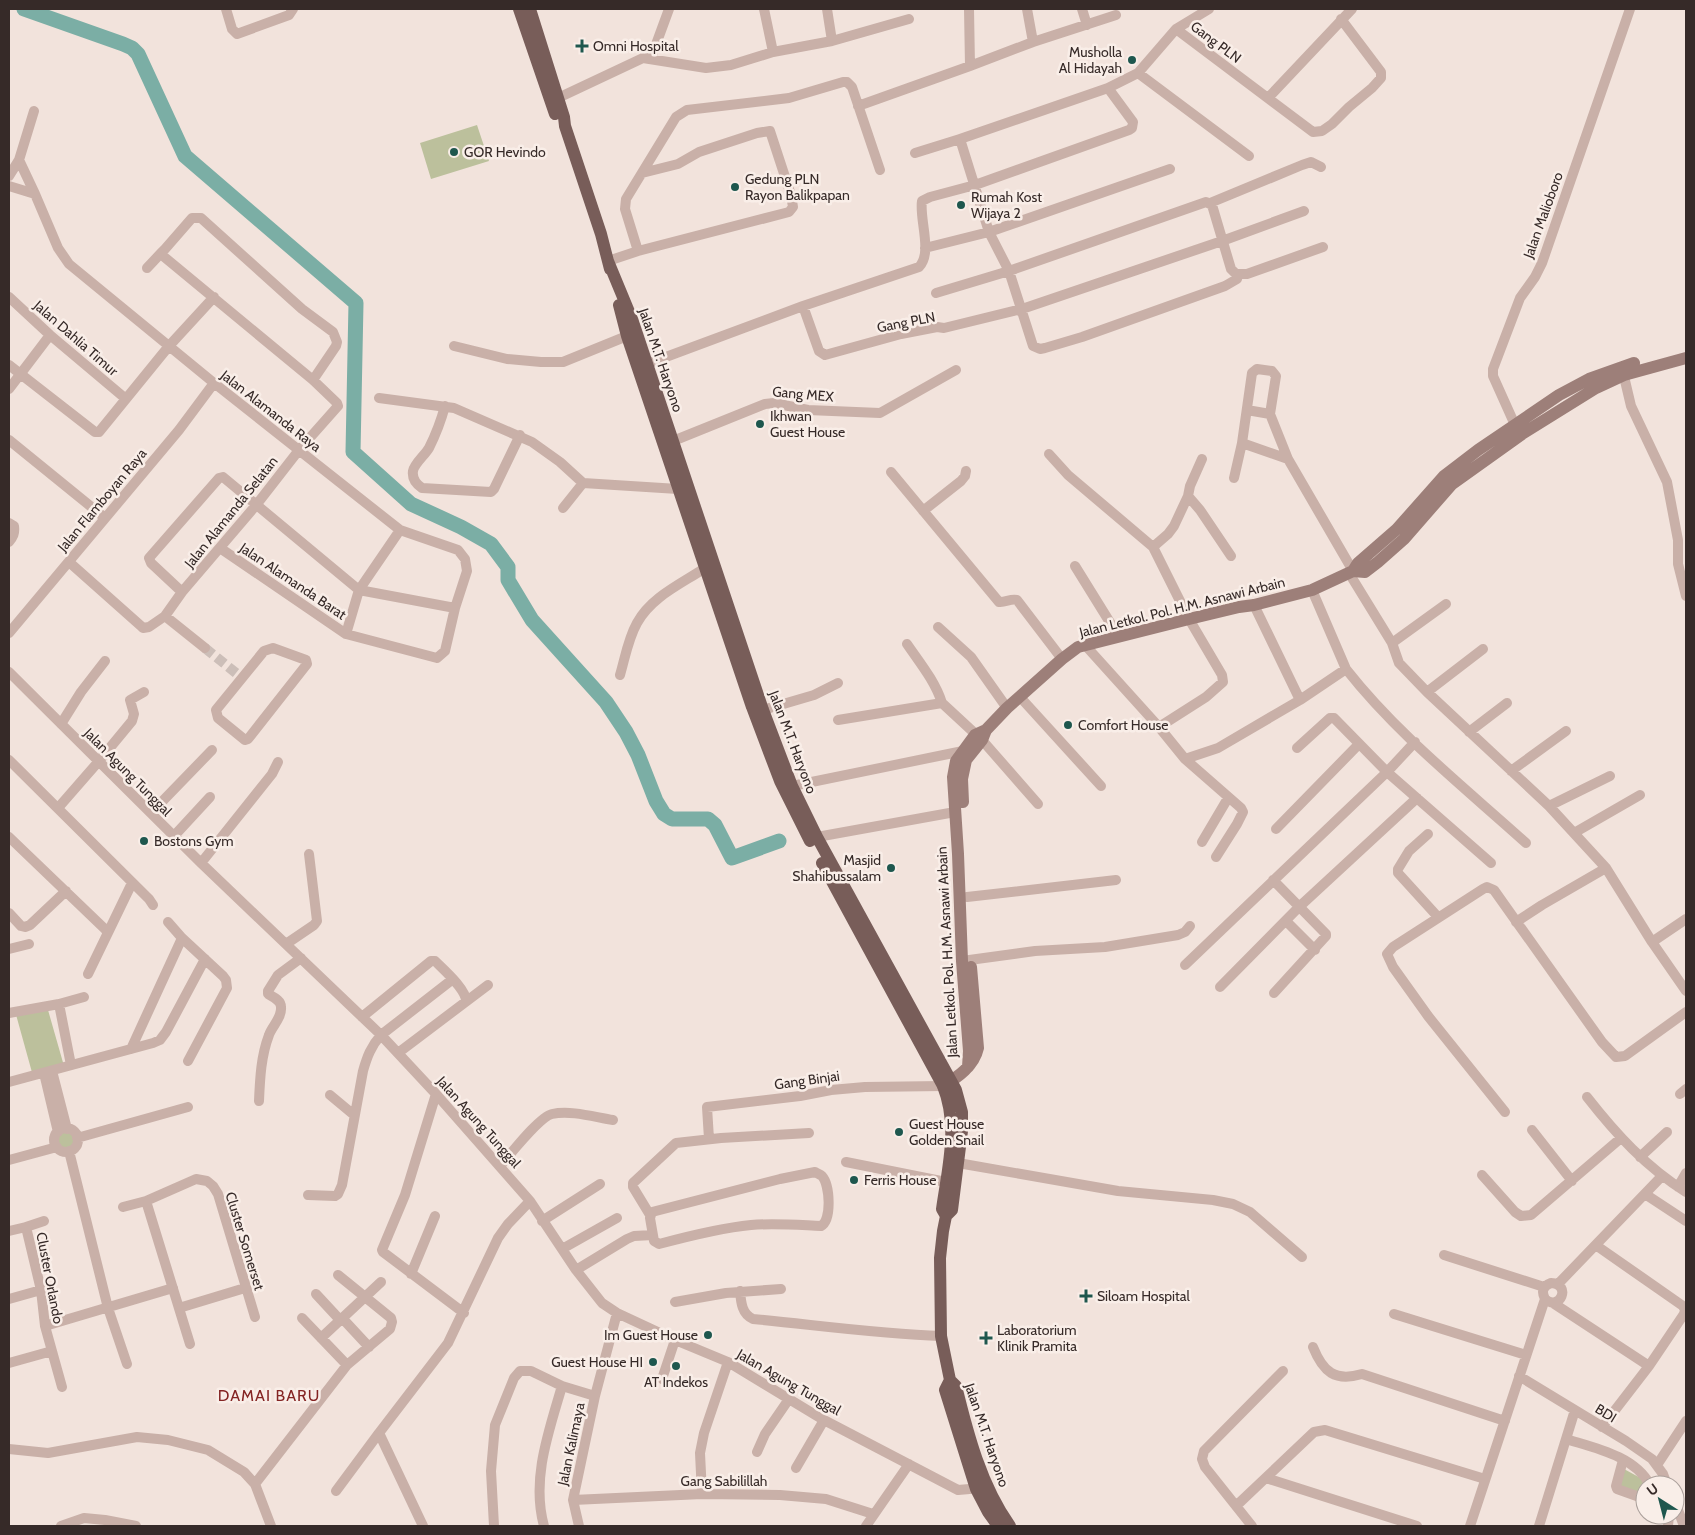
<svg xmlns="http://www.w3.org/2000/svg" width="1695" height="1535" font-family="Cabin,sans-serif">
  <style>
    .green { fill: #bcc09c }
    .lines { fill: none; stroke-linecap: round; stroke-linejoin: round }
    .river { stroke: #7baea5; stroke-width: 15 }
    .street-tunnel { stroke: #ccbeb8; stroke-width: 10; stroke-dasharray: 10 5; stroke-linecap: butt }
    .street { stroke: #c9b0a8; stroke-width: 10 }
    .secondary { stroke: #9d7f79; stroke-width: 12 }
    .primary { stroke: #785d59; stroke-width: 12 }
    .poi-dot { fill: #1e574e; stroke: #f9eee8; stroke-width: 2 }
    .labels { text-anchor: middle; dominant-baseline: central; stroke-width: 5; stroke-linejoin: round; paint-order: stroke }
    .street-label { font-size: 14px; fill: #362a28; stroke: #f9eee8 }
    .poi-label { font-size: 14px; fill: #362a28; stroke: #f9eee8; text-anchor: start }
    .quarter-label { font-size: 16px; letter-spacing: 1px; fill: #842423; stroke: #f9eee8 }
  </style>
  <rect width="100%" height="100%" fill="#f2e3dc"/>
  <path class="green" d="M477,125L489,161L431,179L420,143Z
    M46,1003L64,1066L33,1076L15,1011Z
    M56 1140a10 10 0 1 1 20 0a10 10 0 1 1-20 0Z
    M1624,1469L1646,1481L1645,1496L1618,1487Z"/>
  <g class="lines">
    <path class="river" d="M24,9L123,44L132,48L138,54L185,156L356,303L353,452L411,504L461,527L491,544L508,567V580L532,620L606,702L626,732L638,755L656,801L664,814L672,819H708L715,825L732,858L779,841"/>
    <path class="street-tunnel" d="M205,648L236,673"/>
    <path class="street" d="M226,9L232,29L237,34L289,15L293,9
      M764,9L773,52
      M969,9L970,66
      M1027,9L1033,42
      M1082,9L1087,25
      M1176,29L1209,9
      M832,41L909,19
      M651,58L669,9
      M1138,73L1249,156
      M558,98L643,58L706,68L731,65L773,52L832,41L827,9
      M1268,98L1352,9
      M858,106L970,66L1033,42L1116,15
      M915,153L960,139
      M19,160L35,194
      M9,176L19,160L34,111
      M9,186L35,194L58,248L69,264L214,383L400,530L458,550L465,559L467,571L455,608L445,651L437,658L346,634L220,548
      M1210,203L1302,165L1311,162L1321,167
      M925,248L989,232L1170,169
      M638,251L625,209L626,199L676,117L687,110L789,98L843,82H847L852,87L880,170
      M608,261L638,251L789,212L793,207L791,195L770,131L757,133L699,152L678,164L642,173
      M147,268L162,252
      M1238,275L1237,279L1225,286L1082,337L1045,348L1040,349L1033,346L1009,271L989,232L960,139L1108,88L1138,73L1176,29L1313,132L1322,131L1332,124L1349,107L1372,88L1381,78V72L1341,19
      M936,293L1009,271L1206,202L1212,205L1231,269L1236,274H1247L1323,247
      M9,297L50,335L126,399
      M803,306L819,351L825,355L901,334L937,327L944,328L1022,309L1222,241L1304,211
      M454,346L507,359L541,362H563L627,336
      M647,364L803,306L919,267C933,253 919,219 922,201L930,197L975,185L1129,130L1132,128L1133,122L1108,88
      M9,365L95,432H99L169,346L214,297
      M1622,368L1631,406L1667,482L1678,540V564L1686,596
      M9,389L50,335
      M379,398L454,408L532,442L560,462L583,483L678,489
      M445,406C441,421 436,434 429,448C425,455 414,464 413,471C412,478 416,484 422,488L491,492L494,489L520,435
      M1247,410L1270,414
      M1515,425L1493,376V369L1520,298L1535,277L1542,263L1630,9
      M9,440L105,518
      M673,441L765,404L774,403L808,410L880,413L956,370
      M1242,443L1288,459
      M1049,454L1068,475L1153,547L1189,619L1222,675L1223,682L1206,697L1159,727
      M891,472L999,602C1005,603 1011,598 1017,600L1062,659
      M1234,478L1242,443L1252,373L1257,369L1272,371L1276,376L1270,414L1288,459L1353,571
      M1188,496L1200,510L1231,556
      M563,508L583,483
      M923,511L961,481L965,476L966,471
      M9,523L14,526C15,534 13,537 9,542
      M1153,547L1168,534L1174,526L1188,496L1190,486L1202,459
      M69,562L141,626L143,628L149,627L165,616L182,592L257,504L299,450L338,406L337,403L313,380L163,256L162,252L165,249L192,218H201L302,309L333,332L337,342L336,346L313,380
      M1075,566L1119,637
      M1349,573L1392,643L1399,663L1427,692L1549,806L1606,868L1652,942L1686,991
      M182,592L151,563L149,558L219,478L223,477L359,590L455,608
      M1254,605L1300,700
      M165,616L205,648
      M938,627L971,657L1007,708
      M9,633L179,430L214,383
      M346,634L359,590L400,530
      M1392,643L1446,604
      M907,644C920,663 935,681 942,703
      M1085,645L1159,727L1185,759L1241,808L1243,812L1237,824L1216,857
      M273,648L306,660L307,664L248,739L245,740L218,718L216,710L264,651Z
      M1346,669C1397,734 1464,787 1526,843
      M9,672L201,863L381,1035L436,1094L530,1201L576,1270L602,1303L617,1313L675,1340L728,1362L822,1419L958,1490L981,1488
      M620,675C625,658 628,639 637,623C651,597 681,584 705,568
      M1427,692L1483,649
      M1020,697L1101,786
      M763,710L814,695L838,683
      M838,720L942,703L982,740L1038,804
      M61,724L81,692L105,661
      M1469,732L1507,703
      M1297,748L1330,718H1334L1387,772L1491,863
      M1185,759L1218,748L1300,700L1346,669L1312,590
      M9,760L149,899L153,905
      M1511,771L1566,731
      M792,786L963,751
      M1549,806L1610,776
      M58,808L99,761L132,721L134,714L130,700L144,692
      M151,813L212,750
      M1276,829L1359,744
      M1574,833L1640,795
      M1428,834L1409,851L1398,869V873L1438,917
      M174,836L210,797
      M9,837L108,932
      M817,837L955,812
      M1202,842L1228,798
      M201,863L272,774L278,762
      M1273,880L1326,934V936L1274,993
      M967,897L1116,880
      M9,913L21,926L25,927L30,925L66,891
      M1286,921L1315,950
      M168,922L182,938L223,976L226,980L227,988L188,1061
      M1516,922L1542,905L1606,868
      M1652,942L1686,919
      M286,944L314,925L317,921L309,854
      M9,949L29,944
      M962,961L1035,951L1105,947L1178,935L1185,932L1190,926
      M1185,965L1387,772L1415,742
      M88,974L132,883
      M1220,987L1299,907L1417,798
      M59,1004L71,1065
      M9,1013L59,1004L84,997
      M362,1017L431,961H435C444,970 466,989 466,1001
      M131,1049L182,938
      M398,1053L488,985
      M52,1071L67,1129
      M44,1073L58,1132
      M9,1082L153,1043L160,1040L166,1032L205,959
      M436,1094L405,1195L382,1250L383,1252L464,1313
      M1680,1094L1686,1089
      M330,1095L354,1115
      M1587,1097C1616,1134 1646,1167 1686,1192
      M259,1101C260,1078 261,1056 269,1035C272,1026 282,1018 281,1007C281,1000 273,997 268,994V991L278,975L301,958
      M1505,1112L1428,1016L1393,967L1387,954L1393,947L1483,889L1487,887L1494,890L1602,1042L1616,1057L1625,1056L1686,1012
      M54 1140a12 12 0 1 1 24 0a12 12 0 1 1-24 0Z
      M1532,1130L1572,1181
      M77,1138L188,1107
      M709,1139L707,1107L800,1096L831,1090L865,1087L943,1086
      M69,1151L108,1308L127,1364
      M1640,1157L1667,1132
      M9,1160L57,1147
      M846,1162L946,1182
      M958,1163L1118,1191L1213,1200L1233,1204L1250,1212L1302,1257
      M500,1166C510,1155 539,1117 552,1114C571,1110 594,1117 613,1120
      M815,1172C818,1174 820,1174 822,1176C830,1185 832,1220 821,1226C798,1225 774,1223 751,1225C720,1228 689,1236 659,1244L654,1241L650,1218L652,1212L780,1179Z
      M1482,1175L1515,1212L1521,1216L1531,1215L1621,1138
      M1678,1187L1686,1173
      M1645,1194L1686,1221
      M308,1195L335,1196L338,1194L342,1185L363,1071C367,1057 371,1046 381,1035L453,979
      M146,1201L190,1344
      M123,1207L146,1201L196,1179L207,1181L213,1186L218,1194L255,1317
      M650,1215L633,1187V1183L676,1143L721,1138L809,1133
      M542,1221L600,1184
      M26,1227L44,1221
      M9,1231L26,1227L41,1290L45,1326L62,1387
      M1597,1246L1683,1306L1685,1310L1684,1314L1649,1366L1602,1427
      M562,1249L617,1218
      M1444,1255L1544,1287
      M576,1270L627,1239L634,1236L653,1235
      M411,1274L435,1216
      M1558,1284L1662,1176
      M740,1291C741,1303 742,1314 753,1319C816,1325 878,1334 941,1336
      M316,1294L341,1321
      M9,1299L41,1290
      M675,1302L726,1293L781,1289
      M1553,1303L1649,1366
      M179,1308L245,1288
      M1394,1314L1526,1355
      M302,1318L347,1365
      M343,1319L369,1347
      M45,1326L173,1288
      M321,1338L381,1282
      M1313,1347C1323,1372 1335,1382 1362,1374L1505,1421
      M9,1363L52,1351
      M1519,1376L1626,1441L1652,1459L1663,1474L1667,1485
      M662,1379L675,1340
      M379,1433L448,1343L498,1238L508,1224L530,1201
      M1566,1439C1595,1448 1635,1456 1650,1485
      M9,1449L48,1453L137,1437L168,1440L208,1450L244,1472L255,1484L271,1526
      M757,1452L765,1434L789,1399
      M1623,1460L1616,1486L1617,1489L1645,1499
      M1657,1465L1686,1421
      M796,1468L824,1420
      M1266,1478L1417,1526
      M255,1484L347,1365L390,1329L392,1322L391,1318L338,1275
      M336,1491L379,1433L423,1526
      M702,1494L700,1453L704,1433L728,1362
      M573,1500L702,1494L780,1495L826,1499L873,1514
      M1675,1502L1684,1526
      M1236,1506L1314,1432L1325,1430L1485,1479
      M61,1526L84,1518L105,1520L136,1526
      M494,1526L491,1471L495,1425L514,1378L520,1371H531L562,1386L595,1396
      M544,1526C531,1479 549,1431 562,1386
      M579,1526L573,1500L595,1396L617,1313
      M866,1526L909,1464
      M1252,1526L1205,1467L1202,1459L1204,1451L1283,1371
      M1470,1526L1545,1299C1541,1291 1543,1286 1551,1283C1572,1284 1560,1312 1545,1299
      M1539,1526L1575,1410
      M1668,1526L1669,1515"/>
    <path class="secondary" d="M1353,571L1358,563L1397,529L1444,476L1478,450L1559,395L1589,379L1634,363
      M963,802L962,779L966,760L982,740L986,730
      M968,1067L969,1051L962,961L958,854L953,777L956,761L975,735L986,730L1007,708L1062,659L1078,647L1189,619L1239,607L1254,605L1312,590L1353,571L1365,572L1378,562L1404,539L1452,484L1522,434L1596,388L1624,375L1686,358
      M943,1086C958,1077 974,1066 978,1048L971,967"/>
    <path class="primary" d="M519,9L555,114
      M530,9L564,117L565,126L601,234L610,269
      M608,261L632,319L763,710L792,786L817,837L956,1090L962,1112V1131L952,1210L946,1216L943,1231L940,1258L941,1336L950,1380L956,1386C968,1435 981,1485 1010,1526
      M619,305L627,336L752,707L780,781L810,841
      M822,863L943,1086C959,1126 948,1167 942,1209L946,1216
      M950,1380L945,1390L976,1489L988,1512L998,1526"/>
  </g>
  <g class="poi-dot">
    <path d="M579.5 38.5h5v5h5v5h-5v5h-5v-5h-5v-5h5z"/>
    <circle cx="1132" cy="60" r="5"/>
    <circle cx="454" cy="152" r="5"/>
    <circle cx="735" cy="187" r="5"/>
    <circle cx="961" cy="205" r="5"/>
    <circle cx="760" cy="424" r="5"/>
    <circle cx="1068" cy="725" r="5"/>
    <circle cx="144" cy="841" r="5"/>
    <circle cx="891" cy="868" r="5"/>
    <circle cx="899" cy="1132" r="5"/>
    <circle cx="854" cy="1180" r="5"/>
    <path d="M1083.5 1288.5h5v5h5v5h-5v5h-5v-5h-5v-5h5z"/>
    <circle cx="708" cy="1335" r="5"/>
    <path d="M983.5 1330.5h5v5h5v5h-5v5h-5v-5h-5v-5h5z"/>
    <circle cx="653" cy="1362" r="5"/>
    <circle cx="676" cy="1366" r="5"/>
  </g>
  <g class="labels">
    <g class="street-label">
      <text transform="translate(1216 42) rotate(37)">Gang PLN</text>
      <text transform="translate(1543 215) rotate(-70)">Jalan Malioboro</text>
      <text transform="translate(906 322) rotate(-11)">Gang PLN</text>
      <text transform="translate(76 338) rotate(41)">Jalan Dahlia Timur</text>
      <text transform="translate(661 360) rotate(71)">Jalan M.T. Haryono</text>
      <text transform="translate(803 394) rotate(5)">Gang MEX</text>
      <text transform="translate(271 411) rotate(38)">Jalan Alamanda Raya</text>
      <text transform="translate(102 500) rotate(-50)">Jalan Flamboyan Raya</text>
      <text transform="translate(231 512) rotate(-51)">Jalan Alamanda Selatan</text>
      <text transform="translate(293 581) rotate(34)">Jalan Alamanda Barat</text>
      <text transform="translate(1182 607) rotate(-14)">Jalan Letkol. Pol. H.M. Asnawi Arbain</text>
      <text transform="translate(793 742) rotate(69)">Jalan M.T. Haryono</text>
      <text transform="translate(128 772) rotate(45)">Jalan Agung Tunggal</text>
      <text transform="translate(947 952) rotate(-93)">Jalan Letkol. Pol. H.M. Asnawi Arbain</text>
      <text transform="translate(807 1080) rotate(-8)">Gang Binjai</text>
      <text transform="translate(479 1122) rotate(48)">Jalan Agung Tunggal</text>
      <text transform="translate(245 1241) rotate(73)">Cluster Somerset</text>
      <text transform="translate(50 1278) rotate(79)">Cluster Orlando</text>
      <text transform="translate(789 1382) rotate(30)">Jalan Agung Tunggal</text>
      <text transform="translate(1606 1413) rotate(31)">BDI</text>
      <text transform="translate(987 1435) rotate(71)">Jalan M.T. Haryono</text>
      <text transform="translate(571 1444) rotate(-78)">Jalan Kalimaya</text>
      <text x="724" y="1481">Gang Sabilillah</text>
    </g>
    <g class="poi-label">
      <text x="593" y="46">Omni Hospital</text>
      <text x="1122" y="52" text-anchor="end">Musholla<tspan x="1122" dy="16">Al Hidayah</tspan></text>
      <text x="464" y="152">GOR Hevindo</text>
      <text x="745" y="179">Gedung PLN<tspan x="745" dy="16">Rayon Balikpapan</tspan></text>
      <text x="971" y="197">Rumah Kost<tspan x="971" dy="16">Wijaya 2</tspan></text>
      <text x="770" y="416">Ikhwan<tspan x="770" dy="16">Guest House</tspan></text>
      <text x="1078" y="725">Comfort House</text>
      <text x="154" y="841">Bostons Gym</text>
      <text x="881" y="860" text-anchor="end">Masjid<tspan x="881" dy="16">Shahibussalam</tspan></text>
      <text x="909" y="1124">Guest House<tspan x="909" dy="16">Golden Snail</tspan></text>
      <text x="864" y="1180">Ferris House</text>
      <text x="1097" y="1296">Siloam Hospital</text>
      <text x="997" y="1330">Laboratorium<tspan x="997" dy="16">Klinik Pramita</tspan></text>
      <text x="698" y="1335" text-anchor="end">Im Guest House</text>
      <text x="643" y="1362" text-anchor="end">Guest House HI</text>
      <text x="676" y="1382" text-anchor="middle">AT Indekos</text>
    </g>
    <g class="quarter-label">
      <text x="269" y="1395">DAMAI BARU</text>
    </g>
  </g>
  <rect width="1695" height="1535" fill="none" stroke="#362a28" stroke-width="20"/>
  <g transform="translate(1660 1500) rotate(324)"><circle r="24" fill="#f9eee8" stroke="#aba09b"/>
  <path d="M0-4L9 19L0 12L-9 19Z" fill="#1e574e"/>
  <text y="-8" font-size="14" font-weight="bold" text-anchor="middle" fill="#362a28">U</text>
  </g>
</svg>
